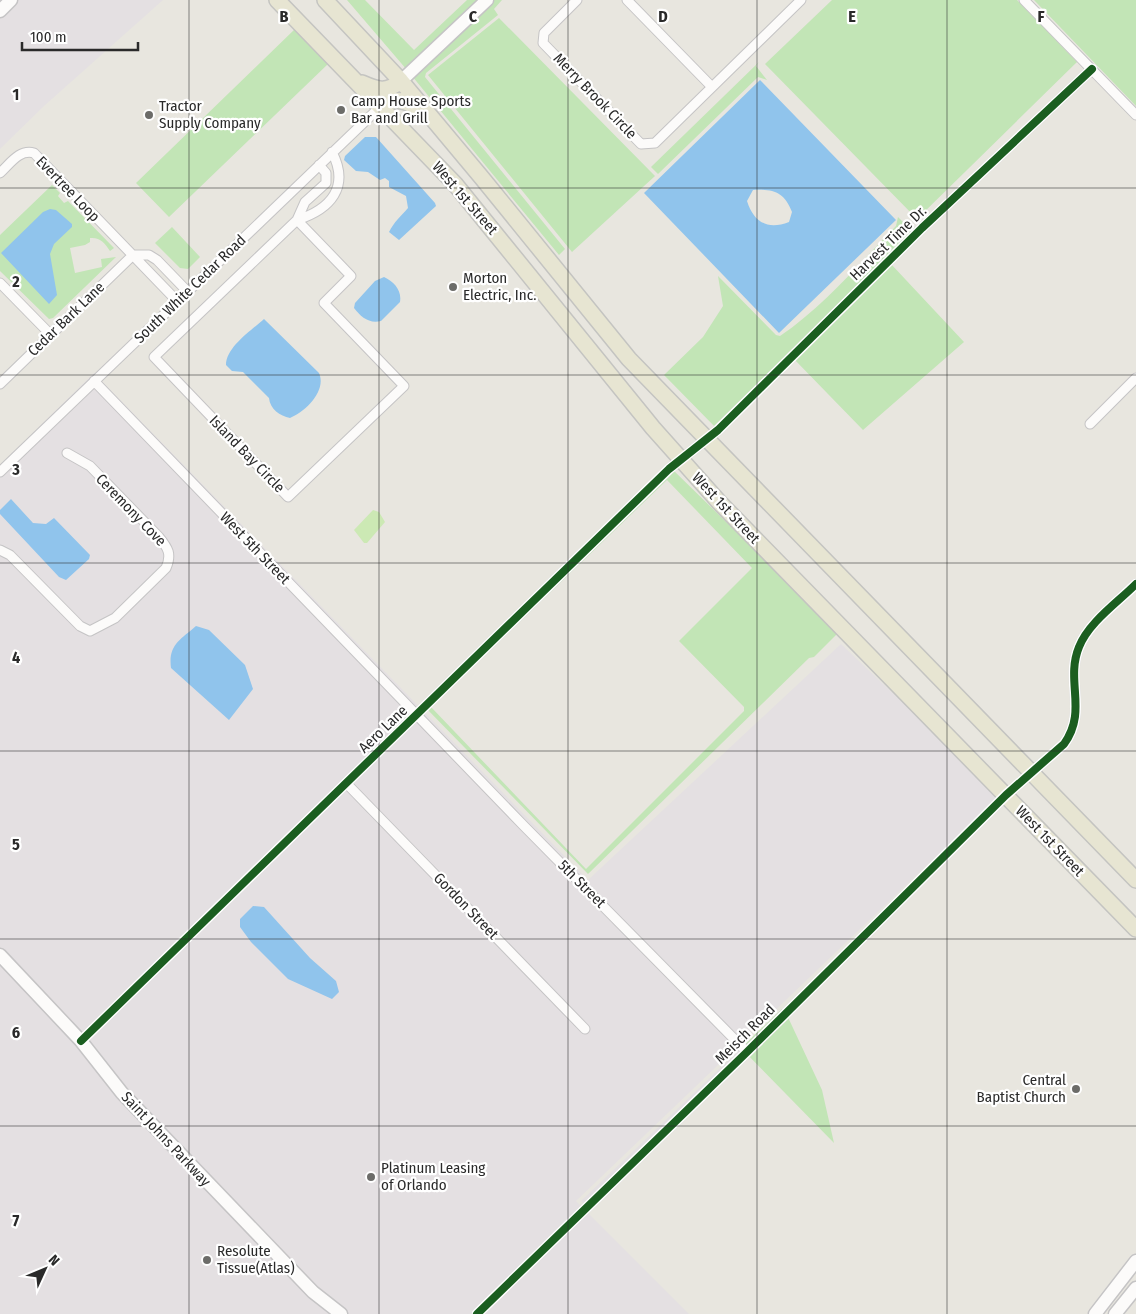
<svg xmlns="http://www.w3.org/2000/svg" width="1136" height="1314" font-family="'Fira Sans Condensed',sans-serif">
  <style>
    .industrial { fill: #e4e0e2 }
    .green { fill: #c2e5b6; fill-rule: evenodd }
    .pitch { fill: #cce9b4 }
    .water { fill: #90c4ec; fill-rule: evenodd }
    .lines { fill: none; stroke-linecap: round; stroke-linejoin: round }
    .street-casing { stroke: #c5c4c5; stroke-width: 11 }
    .secondary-casing { stroke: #c5c4c5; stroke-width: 15 }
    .primary-casing { stroke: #c4c4c1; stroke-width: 18 }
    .street { stroke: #fcfbfa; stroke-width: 9 }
    .secondary { stroke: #fcfbfa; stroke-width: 12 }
    .primary { stroke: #e7e5d2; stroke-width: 15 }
    .cycleway-casing { stroke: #fff; stroke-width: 11 }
    .cycleway { stroke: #1b5e20; stroke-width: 8 }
    .grid { fill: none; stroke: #2a2a2a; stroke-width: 1; stroke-opacity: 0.55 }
    .poi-dot { fill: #6c6c69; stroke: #fff; stroke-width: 2 }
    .labels { text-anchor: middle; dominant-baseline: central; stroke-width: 4.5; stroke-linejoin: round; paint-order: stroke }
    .street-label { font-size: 15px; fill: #2a2a2a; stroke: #fff }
    .poi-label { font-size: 15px; fill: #2a2a2a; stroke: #fff; text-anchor: start }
    .grid-label { font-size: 16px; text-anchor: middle; font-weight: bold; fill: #2a2a2a; stroke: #fff; stroke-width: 4.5; stroke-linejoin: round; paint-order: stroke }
  </style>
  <rect width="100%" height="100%" fill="#e8e6df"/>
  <path class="industrial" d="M0,0H163L44,106L0,149Z
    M94,373L588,880L841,644L1000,795L576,1201L689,1314H0V465Z
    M741,1048L746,1053L587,1207L581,1201Z"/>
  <path class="green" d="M347,0H365L414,50L467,0H481L407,70Z
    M493,0H502L494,9L498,15L426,73L425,77L565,249L559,255L412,76Z
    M832,0H1017L1077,62L917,219L765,64Z
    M1034,0H1136V106Z
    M499,18L655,176L572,252L428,75Z
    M295,29L328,64L169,217L136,183Z
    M759,62L756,66L767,80L758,77L658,174L651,167Z
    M52,185L60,193L58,196L64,203L68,201L114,248L110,251C105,243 100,237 90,238V242L85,245L70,248L75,273L102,267L101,259L116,257L53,318L49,319L0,271V235Z
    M898,217L918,237L891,264L964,342L863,430L793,358L718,430L664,375L703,337L723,306L718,276L776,335L780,336C823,307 859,264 896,226Z
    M172,227L200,257L188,269L180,268L155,243Z
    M671,468L839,632L814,657L809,658L588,874L426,708ZM667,480L752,568L679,641L744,707V711L586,869L431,707Z
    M782,1009L786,1013L822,1090L834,1143L741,1048Z"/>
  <path class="pitch" d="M373,510L379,512L385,522L367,543H364L354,530Z"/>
  <path class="water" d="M760,80L896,220L779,333L644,193ZM753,190C774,189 784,192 792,212L789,222C768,230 754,223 747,201Z
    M365,137H376L435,203L436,206L399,240L389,232C394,222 401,216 408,208L406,196L389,187V181L385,178L380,180L368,172L356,171L344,160L345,156Z
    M50,209L56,210L72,224V227L54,244L50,254L57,295L49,304L1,253L43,212Z
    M384,277C394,282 402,290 400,302L381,321C369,324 361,317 354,308L355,303L375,281Z
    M264,319L319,373C327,391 305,412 290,418C280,416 270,409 269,398L243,372L232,371L226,365C226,347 252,330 264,319Z
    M11,499L33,523L46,524L54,518L90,555L89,559L66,580L59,577L0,514V510Z
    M196,626L209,630L245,665L253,689L229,720L171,668C168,645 180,640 196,626Z
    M253,906L264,907L310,958L336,981L339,992L332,999L288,979L251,942L240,927V919Z"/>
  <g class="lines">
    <g class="street-casing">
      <path id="street" d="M577,0L544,33L543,43L641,144L655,143L801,0
        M627,0L712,87
        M1024,0L1136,115
        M0,173C10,164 19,149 34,153L177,301
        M297,220L351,276L324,303L404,386L288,497L154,357L297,220L305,202L326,183V173L319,165
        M297,220C331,209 350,187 332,152
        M133,255H149L157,260L187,291
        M0,283L51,335
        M94,381L523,825L747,1052
        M0,384L133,255
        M1090,424L1136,378
        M0,472L381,106
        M0,550L10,555L80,626L90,631L115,618L166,568C172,554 168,548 159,537L90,466L67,453
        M347,784L585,1029
        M81,1041L669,469L718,430L922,228L1092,69
        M477,1314L747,1052L1006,795L1064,744C1088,711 1065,681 1079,647C1089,622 1117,603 1136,584"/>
    </g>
    <g class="secondary-casing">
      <path id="secondary" d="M0,11L11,0
        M401,81L487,0
        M0,955L81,1041L122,1093L313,1292L341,1314
        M1095,1314L1136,1261
        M1115,1314L1136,1288"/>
    </g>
    <g class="primary-casing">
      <path id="primary" d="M277,0L455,184L653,428L719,502L1136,929
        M325,0L401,81L482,178L629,359L1136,880
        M362,83C378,90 386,93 401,81
        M381,106C396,97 405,100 420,109"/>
    </g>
    <use href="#street" class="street"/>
    <use href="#secondary" class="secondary"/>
    <use href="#primary" class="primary"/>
    <g class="cycleway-casing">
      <path id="cycleway" d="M81,1041L669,469L718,430L922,228L1092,69
        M477,1314L747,1052L1006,795L1064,744C1088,711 1065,681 1079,647C1089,622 1117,603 1136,584"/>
    </g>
    <use href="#cycleway" class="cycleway"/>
  </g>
  <path class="grid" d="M189,0V1314M379,0V1314M568,0V1314M757,0V1314M947,0V1314M0,188H1136M0,375H1136M0,563H1136M0,751H1136M0,939H1136M0,1126H1136"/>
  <g class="poi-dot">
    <circle cx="341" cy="110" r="5"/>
    <circle cx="149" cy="115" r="5"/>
    <circle cx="453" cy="287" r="5"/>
    <circle cx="1076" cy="1089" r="5"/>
    <circle cx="371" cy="1177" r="5"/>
    <circle cx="207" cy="1260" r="5"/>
  </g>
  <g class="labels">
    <g class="street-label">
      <text transform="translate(595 96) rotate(46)">Merry Brook Circle</text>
      <text transform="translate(68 189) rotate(46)">Evertree Loop</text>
      <text transform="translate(465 198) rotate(49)">West 1st Street</text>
      <text transform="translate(888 243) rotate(-44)">Harvest Time Dr.</text>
      <text transform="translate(190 289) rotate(-44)">South White Cedar Road</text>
      <text transform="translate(66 319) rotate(-44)">Cedar Bark Lane</text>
      <text transform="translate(247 454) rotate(46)">Island Bay Circle</text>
      <text transform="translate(726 508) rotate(47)">West 1st Street</text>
      <text transform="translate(131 510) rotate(46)">Ceremony Cove</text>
      <text transform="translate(255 548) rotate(46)">West 5th Street</text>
      <text transform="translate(383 729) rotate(-44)">Aero Lane</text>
      <text transform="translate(1050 841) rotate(46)">West 1st Street</text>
      <text transform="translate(582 884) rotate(45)">5th Street</text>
      <text transform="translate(466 906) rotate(46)">Gordon Street</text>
      <text transform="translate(745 1034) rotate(-45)">Meisch Road</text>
      <text transform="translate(166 1139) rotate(47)">Saint Johns Parkway</text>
    </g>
    <g class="poi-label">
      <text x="351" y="101">Camp House Sports<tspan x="351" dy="17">Bar and Grill</tspan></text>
      <text x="159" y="106">Tractor<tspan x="159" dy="17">Supply Company</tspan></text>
      <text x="463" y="278">Morton<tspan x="463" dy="17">Electric, Inc.</tspan></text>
      <text x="1066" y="1080" text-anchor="end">Central<tspan x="1066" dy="17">Baptist Church</tspan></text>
      <text x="381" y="1168">Platinum Leasing<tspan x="381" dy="17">of Orlando</tspan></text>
      <text x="217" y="1251">Resolute<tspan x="217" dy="17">Tissue(Atlas)</tspan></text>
    </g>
  </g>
  <g class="grid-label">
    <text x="284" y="22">B</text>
    <text x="473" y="22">C</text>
    <text x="663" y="22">D</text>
    <text x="852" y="22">E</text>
    <text x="1041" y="22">F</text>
    <text x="16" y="100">1</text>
    <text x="16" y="287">2</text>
    <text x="16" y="475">3</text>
    <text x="16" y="663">4</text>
    <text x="16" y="850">5</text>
    <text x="16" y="1038">6</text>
    <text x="16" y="1226">7</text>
  </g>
  <g transform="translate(45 1269) rotate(46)" stroke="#ffffff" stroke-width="4" paint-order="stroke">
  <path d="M0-4L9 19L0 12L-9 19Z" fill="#2a2a2a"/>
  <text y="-8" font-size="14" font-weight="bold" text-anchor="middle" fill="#2a2a2a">N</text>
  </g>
  <path d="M22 42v8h116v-8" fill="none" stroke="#2a2a2a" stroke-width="2.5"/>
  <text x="30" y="42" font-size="15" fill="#2a2a2a" stroke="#ffffff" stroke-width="4" paint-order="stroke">100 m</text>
</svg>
